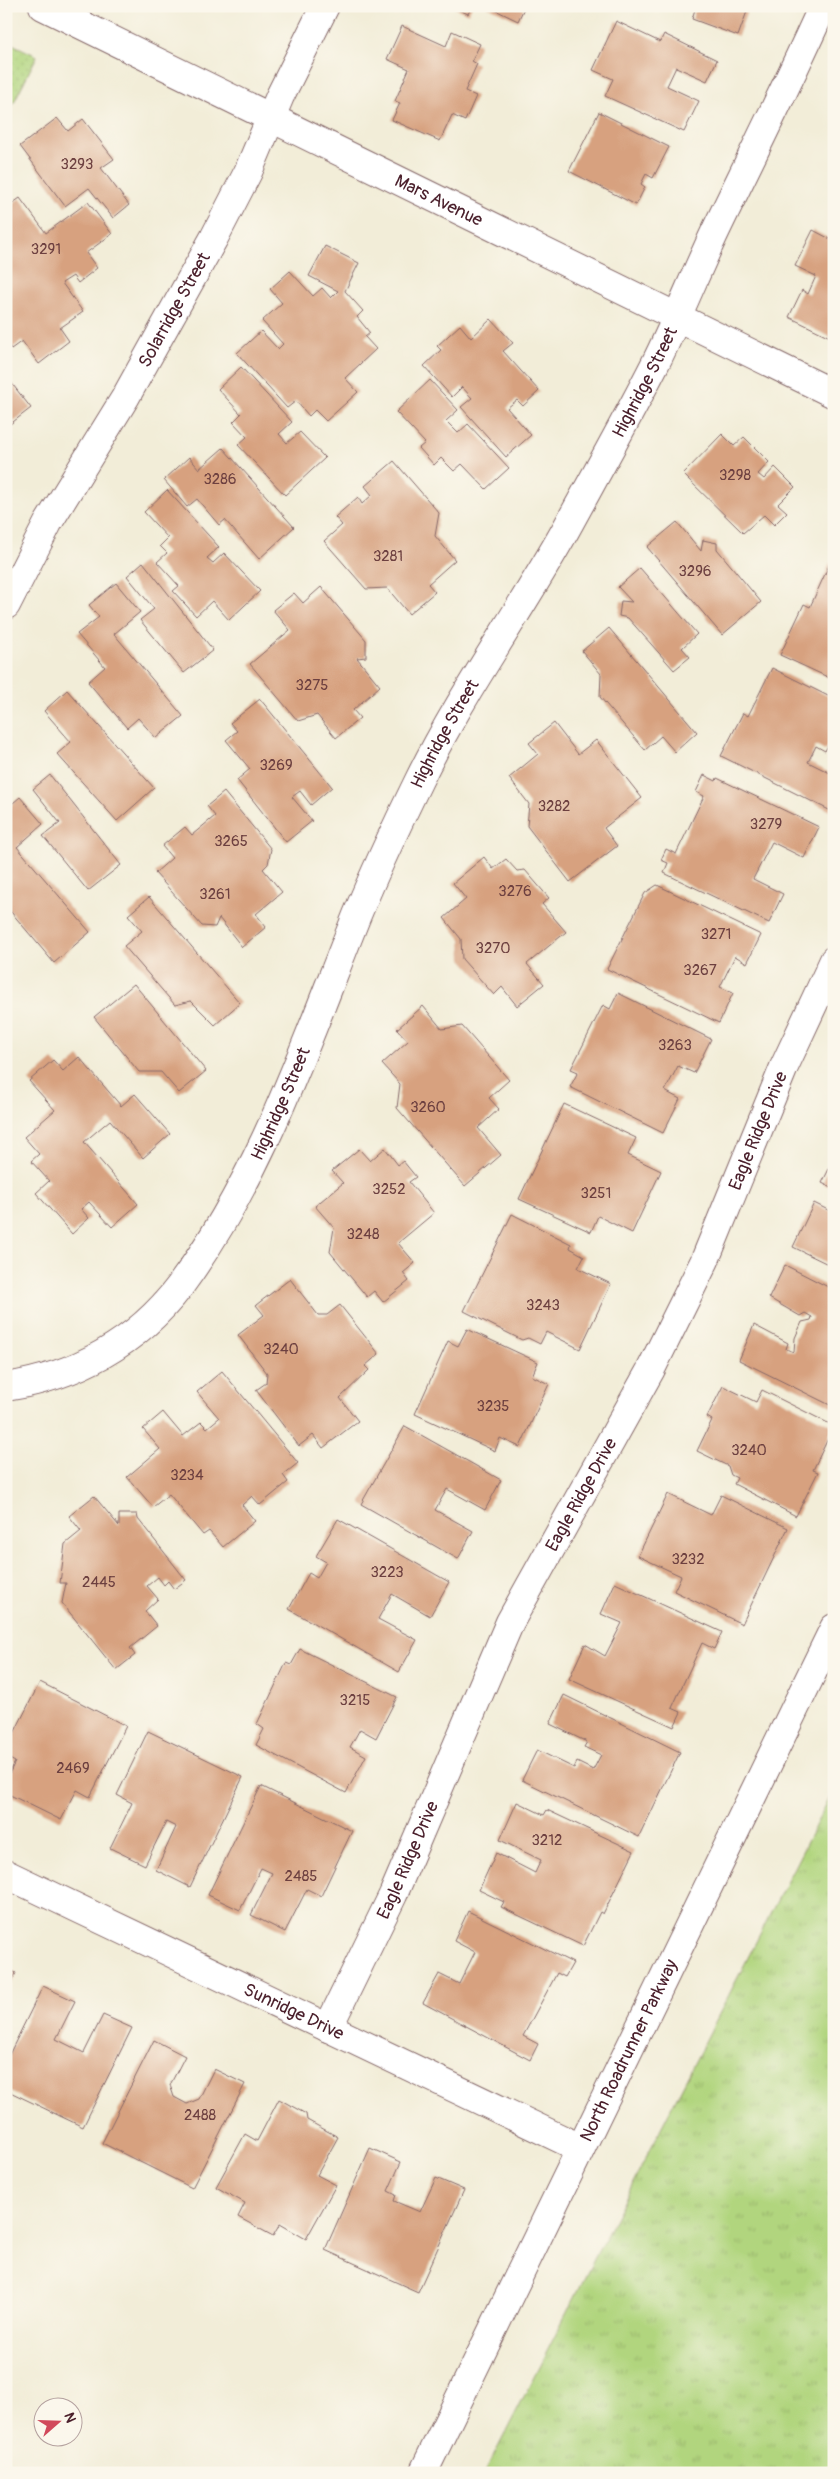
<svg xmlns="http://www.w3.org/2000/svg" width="840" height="2479" font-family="Pangolin,sans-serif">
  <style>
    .grass { fill: url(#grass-tufts); stroke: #7e7a54 }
    .park { fill: url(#park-dots); stroke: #7e7a54 }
    .building { fill: #d7a17f }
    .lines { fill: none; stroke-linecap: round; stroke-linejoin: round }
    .minor-casing { stroke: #856768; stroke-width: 30 }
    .tertiary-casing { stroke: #856768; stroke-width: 30 }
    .minor { stroke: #fff; stroke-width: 28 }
    .tertiary { stroke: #fff; stroke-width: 28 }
    .labels { text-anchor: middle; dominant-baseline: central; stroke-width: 4; stroke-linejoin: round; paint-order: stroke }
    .number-label { font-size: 15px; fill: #6d4040 }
    .street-label { font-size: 18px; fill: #4a1f2b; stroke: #fbf7ec }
  </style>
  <defs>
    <pattern id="grass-tufts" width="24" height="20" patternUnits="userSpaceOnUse" patternTransform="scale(1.25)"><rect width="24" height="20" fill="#b1d57e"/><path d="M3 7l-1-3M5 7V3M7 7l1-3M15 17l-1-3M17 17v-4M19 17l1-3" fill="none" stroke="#9ab66d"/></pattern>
    <pattern id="park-dots" width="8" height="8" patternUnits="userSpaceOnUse" patternTransform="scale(1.25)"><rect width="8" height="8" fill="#b1d57e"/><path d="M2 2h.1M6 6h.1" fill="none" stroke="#9ab66d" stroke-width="1.8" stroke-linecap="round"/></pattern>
  </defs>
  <rect width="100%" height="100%" fill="#fbf7ec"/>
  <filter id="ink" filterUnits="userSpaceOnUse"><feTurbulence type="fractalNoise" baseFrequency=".02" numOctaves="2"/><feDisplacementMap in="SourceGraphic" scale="10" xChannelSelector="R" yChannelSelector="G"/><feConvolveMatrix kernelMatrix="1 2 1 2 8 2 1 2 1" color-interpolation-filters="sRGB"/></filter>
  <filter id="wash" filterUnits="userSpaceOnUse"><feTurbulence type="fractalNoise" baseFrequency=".0096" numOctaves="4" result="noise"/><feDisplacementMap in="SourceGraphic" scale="20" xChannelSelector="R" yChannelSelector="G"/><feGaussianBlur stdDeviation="1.12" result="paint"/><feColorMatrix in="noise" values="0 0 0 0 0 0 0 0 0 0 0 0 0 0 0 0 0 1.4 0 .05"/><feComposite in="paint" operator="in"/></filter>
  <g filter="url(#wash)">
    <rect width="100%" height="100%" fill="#f2edd8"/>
    <path class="grass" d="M834,1789V2473H485Z"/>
    <path class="park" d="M6,41L37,56L6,118Z"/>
    <g id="blocks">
      <path class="building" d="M451,6H472L468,14Z
        M487,6H525L518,21Z
        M696,6H749L738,36L692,19Z
        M616,21L660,42L664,34L717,60L707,81L676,67L667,86L699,101L684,132L605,96L613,79L593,70Z
        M402,26L446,46L452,31L480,44L472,61L477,64L465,91L476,96L465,121L452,115L440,141L392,120L400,103L395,101L409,69L387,59Z
        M599,112L669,147L653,178L646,174L641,184L645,187L636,205L569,171Z
        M57,118L68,131L83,119L114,159L101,168L129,205L113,218L89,188L65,206L20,146Z
        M20,198L46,233L88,202L112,234L86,253L97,268L78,283L73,276L62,283L83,312L60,328L69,341L39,364L22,341L11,349L6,342V208Z
        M813,230L834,241V339L789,317L802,290L808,294L816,276L795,266Z
        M325,246L359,263L345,291L363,311L357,317L370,333L365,337L376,349L345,378L358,392L326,421L315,410L309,416L296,401L287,408L237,353L261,331L278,349L283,344L262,321L282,303L270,289L290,271L313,296L322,288L331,298L338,291L309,276Z
        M491,319L513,343L503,351L539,391L523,406L517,400L507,408L531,435L506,457L461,407L472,398L462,387L452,397L424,366L441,350L437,346L460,325L471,338Z
        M241,367L292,422L279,434L287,443L300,432L325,458L285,495L238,445L247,437L233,422L241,414L218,389Z
        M6,376L31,408L9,425L6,422Z
        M430,380L458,410L446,421L458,433L468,424L509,468L486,489L462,464L454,471L441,458L434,465L419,448L425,443L396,412Z
        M722,434L734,446L744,437L769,462L758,474L764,479L775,467L795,487L778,504L787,512L774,525L764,515L743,533L683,474Z
        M223,448L294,527L259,559L225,520L219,525L197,499L187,507L164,480L189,457L199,469Z
        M394,461L439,513L435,536L455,560L428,584L435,592L409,614L387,588L366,589L324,541L342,525L335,517L358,497L362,504L372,495L365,486Z
        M167,490L219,547L207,558L213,563L224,553L260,591L229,620L212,601L196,616L173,591L179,586L157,562L167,553L160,546L168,538L144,512Z
        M677,522L701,551L703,540L717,543V549L761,602L722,635L647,547Z
        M143,562L213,650L184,673L140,620L154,609L127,576Z
        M830,563L834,565V680L780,655L804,604L810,607Z
        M640,568L697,634L682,648L690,657L674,670L628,618L619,616L621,601L632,602L618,587Z
        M116,583L140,612L114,634L183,716L156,738L138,718L127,728L88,682L105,667L77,634L99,617L89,605Z
        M321,587L366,640V657L357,658L380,686L353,710L360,718L336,738L317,715L298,721L250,664L290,630L273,610L294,593L303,603Z
        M609,628L697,732L675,752L661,736L645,750L600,697L601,674L582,651Z
        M772,668L834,699V739L832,738L825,751L816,746L808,762L834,775L833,812L721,756L743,713L748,716Z
        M67,690L154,788L117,821L57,754L71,742L44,711Z
        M260,699L332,787L311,805L300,791L292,797L312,821L286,842L237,780L250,769L226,740L237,731L230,723Z
        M554,723L578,754L596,740L642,798L604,828L617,846L570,882L527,826L529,804L509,778L538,754L529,743Z
        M50,775L121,865L88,891L43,836L60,823L33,789Z
        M704,775L716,781L717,778L819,827L804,858L772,842L753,879L783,894L769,923L664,873L668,863L661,860L666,849L676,854L704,796L696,792Z
        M224,792L271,849L268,864L263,869L282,892L256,914L266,927L242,947L219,918L215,927L202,926L155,873L172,858L162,846L185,827L192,835L215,816L207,806Z
        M20,797L43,824L17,847L90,932L54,963L6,906V809Z
        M484,857L493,869L506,859L517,871L525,870L549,898L542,904L566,932L527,964L544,984L517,1006L502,987L494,995L462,959L461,939L444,918L466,899L453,883Z
        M657,885L761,935L747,963L735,956L720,987L733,993L719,1023L607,969L645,893Z
        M149,897L240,1003L215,1025L191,1001L175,1005L124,946L142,931L128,915Z
        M134,984L206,1071L179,1093L161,1072H139L94,1017Z
        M618,993L711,1039L694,1073L678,1066L665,1091L680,1099L663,1133L570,1087L578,1072L571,1069L603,1005L610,1009Z
        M423,1006L442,1029L462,1026L509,1080L489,1098L499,1109L478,1128L501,1155L465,1186L397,1108L400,1084L382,1064L408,1041L397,1029Z
        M79,1057L121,1106L135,1094L170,1134L143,1158L110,1120L84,1142L138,1204L112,1227L89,1202L81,1209L89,1218L72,1234L36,1193L49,1181L31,1161L39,1154L24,1137L55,1110L29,1081L53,1060L63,1071Z
        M564,1104L636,1138L628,1155L661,1171L632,1233L598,1216L591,1232L519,1199Z
        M385,1148L398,1165L403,1161L416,1177L409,1182L434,1213L398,1243L415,1263L403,1273L409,1281L383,1302L374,1291L367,1297L330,1252L334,1228L315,1206L343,1183L332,1171L359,1149L370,1161Z
        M834,1159V1189L822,1183Z
        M814,1203L834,1213V1267L793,1247Z
        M512,1214L571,1244L570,1248L584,1256L578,1268L611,1284L580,1349L546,1332L540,1344L528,1338L522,1340L464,1311Z
        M785,1265L834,1290V1407L739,1360L754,1325L788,1343L786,1349L794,1352L795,1338L802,1322L811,1320L812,1317L805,1313L800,1316L769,1298Z
        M290,1279L318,1315H327L340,1305L379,1354L365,1366L369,1370L340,1398L358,1421L323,1448L313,1435L299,1446L256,1390L266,1383L267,1373L238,1335L264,1315L256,1305Z
        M467,1329L538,1362L532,1376L549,1384L520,1447L500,1438L495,1451L415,1414L448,1341L458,1346Z
        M222,1371L298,1463L283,1475L288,1482L260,1505L252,1496L242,1505L255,1521L223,1547L209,1531L203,1535L169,1494L153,1507L127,1477L160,1449L143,1429L163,1412L183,1436L201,1422L207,1428L219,1418L197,1392Z
        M723,1386L756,1402L762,1390L834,1426L813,1470L818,1472L796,1516L734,1484L737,1478L731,1475L728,1466L697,1451L712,1420L707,1417Z
        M405,1426L501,1480L485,1510L447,1489L435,1510L473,1531L458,1559L361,1504Z
        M668,1494L711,1515L721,1495L788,1528L742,1624L674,1591L681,1576L638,1556Z
        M94,1496L119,1526V1514H137L138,1519L186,1580L174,1589L168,1581L164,1585L158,1577L147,1586L158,1599L145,1611L157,1626L130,1648L135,1655L116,1670L62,1603L66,1583H60L65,1544L81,1531L69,1516Z
        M338,1519L449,1582L430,1616L392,1594L378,1619L417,1640L399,1672L289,1609L309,1573L317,1578L326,1562L316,1556Z
        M615,1583L722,1632L714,1649L702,1643L672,1708L681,1712L674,1727L569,1679L585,1644L605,1656L622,1623L601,1614Z
        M300,1649L397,1697L376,1738L360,1729L350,1747L366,1756L346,1793L256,1745L264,1729L257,1724L286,1663L291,1665Z
        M40,1682L126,1726L90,1797L77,1790L61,1820L6,1793V1780L15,1762L6,1757V1749Z
        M564,1695L680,1752L639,1837L522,1780L537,1750L574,1768L577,1762L593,1770L601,1755L584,1747L587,1742L550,1724Z
        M148,1731L243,1777L190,1887L156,1870L176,1827L166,1822L145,1865L110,1848L132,1803L117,1795Z
        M261,1786L352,1831L321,1896L307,1889L285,1932L251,1915L272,1873L261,1868L240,1910L208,1895Z
        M517,1802L544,1815L547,1810L634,1851L603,1914L600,1912L583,1946L501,1907L504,1902L479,1890L496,1853L535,1873L541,1860L500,1840Z
        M468,1911L573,1963L565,1977L557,1973L523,2036L538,2044L530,2060L423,2003L439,1974L459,1984L475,1952L454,1941Z
        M6,1968L16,1973L6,1993Z
        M43,1986L75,2001L56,2039L84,2053L103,2015L132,2028L83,2127L6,2090V2061Z
        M154,2040L185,2056L170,2085L174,2097L187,2104L199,2099L214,2069L245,2084L192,2188L102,2143Z
        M279,2099L306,2114L307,2120L338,2137L317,2175L336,2185L306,2239L280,2224L273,2236L238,2217L245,2203L216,2187L245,2134L257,2141Z
        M370,2148L401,2162L388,2191L396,2195L394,2201L420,2212L436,2178L464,2190L418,2292L325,2250Z"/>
    </g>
  </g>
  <g filter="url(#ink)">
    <use href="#blocks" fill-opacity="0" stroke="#856768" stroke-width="1"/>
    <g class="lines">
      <g class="minor-casing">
        <g id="minor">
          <path id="s1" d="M6,605L48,523L125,398L214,238L248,172L280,96L325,6"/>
          <path id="s2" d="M6,1387C76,1376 137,1343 180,1286C262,1175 306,1042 357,915C376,869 397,825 419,780C461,694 518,615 565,531C595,476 626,421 655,364C677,320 695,274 716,230C752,155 789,82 823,6"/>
          <path id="s3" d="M6,1874L580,2148"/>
          <path id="s4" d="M328,2028L393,1895L510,1622L650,1371L705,1260L784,1067L834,960"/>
        </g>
      </g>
      <g class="tertiary-casing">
        <g id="tertiary">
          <path id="s5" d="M43,6L834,394"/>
          <path id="s6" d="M423,2473L834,1628"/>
        </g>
      </g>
      <use href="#minor" class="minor"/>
      <use href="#tertiary" class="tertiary"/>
    </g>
  </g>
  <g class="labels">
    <g class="number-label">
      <text x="77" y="164">3293</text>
      <text x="46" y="249">3291</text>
      <text x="735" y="475">3298</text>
      <text x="220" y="479">3286</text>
      <text x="388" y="556">3281</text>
      <text x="695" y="571">3296</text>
      <text x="312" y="685">3275</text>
      <text x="276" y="765">3269</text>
      <text x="554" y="806">3282</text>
      <text x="766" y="824">3279</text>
      <text x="231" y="841">3265</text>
      <text x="515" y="891">3276</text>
      <text x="215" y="894">3261</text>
      <text x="716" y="934">3271</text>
      <text x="493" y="948">3270</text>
      <text x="700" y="970">3267</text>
      <text x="675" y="1045">3263</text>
      <text x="428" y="1107">3260</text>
      <text x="389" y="1189">3252</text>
      <text x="596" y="1193">3251</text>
      <text x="363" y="1234">3248</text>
      <text x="543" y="1305">3243</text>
      <text x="281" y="1349">3240</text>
      <text x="493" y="1406">3235</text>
      <text x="749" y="1450">3240</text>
      <text x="187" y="1475">3234</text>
      <text x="688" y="1559">3232</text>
      <text x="387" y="1572">3223</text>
      <text x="99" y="1582">2445</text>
      <text x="355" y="1700">3215</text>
      <text x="73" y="1768">2469</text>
      <text x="547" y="1840">3212</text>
      <text x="301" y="1876">2485</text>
      <text x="200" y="2115">2488</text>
    </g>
    <g class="street-label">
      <text stroke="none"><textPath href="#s5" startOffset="441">Mars Avenue</textPath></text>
      <text stroke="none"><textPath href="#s1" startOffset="340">Solarridge Street</textPath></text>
      <text stroke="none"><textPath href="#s2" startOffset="1225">Highridge Street</textPath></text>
      <text stroke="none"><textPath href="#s2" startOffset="820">Highridge Street</textPath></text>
      <text stroke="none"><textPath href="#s2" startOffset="415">Highridge Street</textPath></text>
      <text stroke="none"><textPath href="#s4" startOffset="996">Eagle Ridge Drive</textPath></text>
      <text stroke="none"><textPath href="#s4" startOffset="591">Eagle Ridge Drive</textPath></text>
      <text stroke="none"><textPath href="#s4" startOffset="186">Eagle Ridge Drive</textPath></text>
      <text stroke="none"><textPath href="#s3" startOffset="319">Sunridge Drive</textPath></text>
      <text stroke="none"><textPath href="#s6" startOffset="470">North Roadrunner Parkway</textPath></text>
    </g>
  </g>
  <rect width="840" height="2479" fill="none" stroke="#fbf7ec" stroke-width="25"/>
  <g transform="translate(58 2422) rotate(70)"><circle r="24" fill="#fbf7ec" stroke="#b4a19f"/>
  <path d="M0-4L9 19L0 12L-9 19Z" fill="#d1495b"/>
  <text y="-8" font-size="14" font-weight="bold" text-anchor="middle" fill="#4a1f2b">N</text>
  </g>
</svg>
